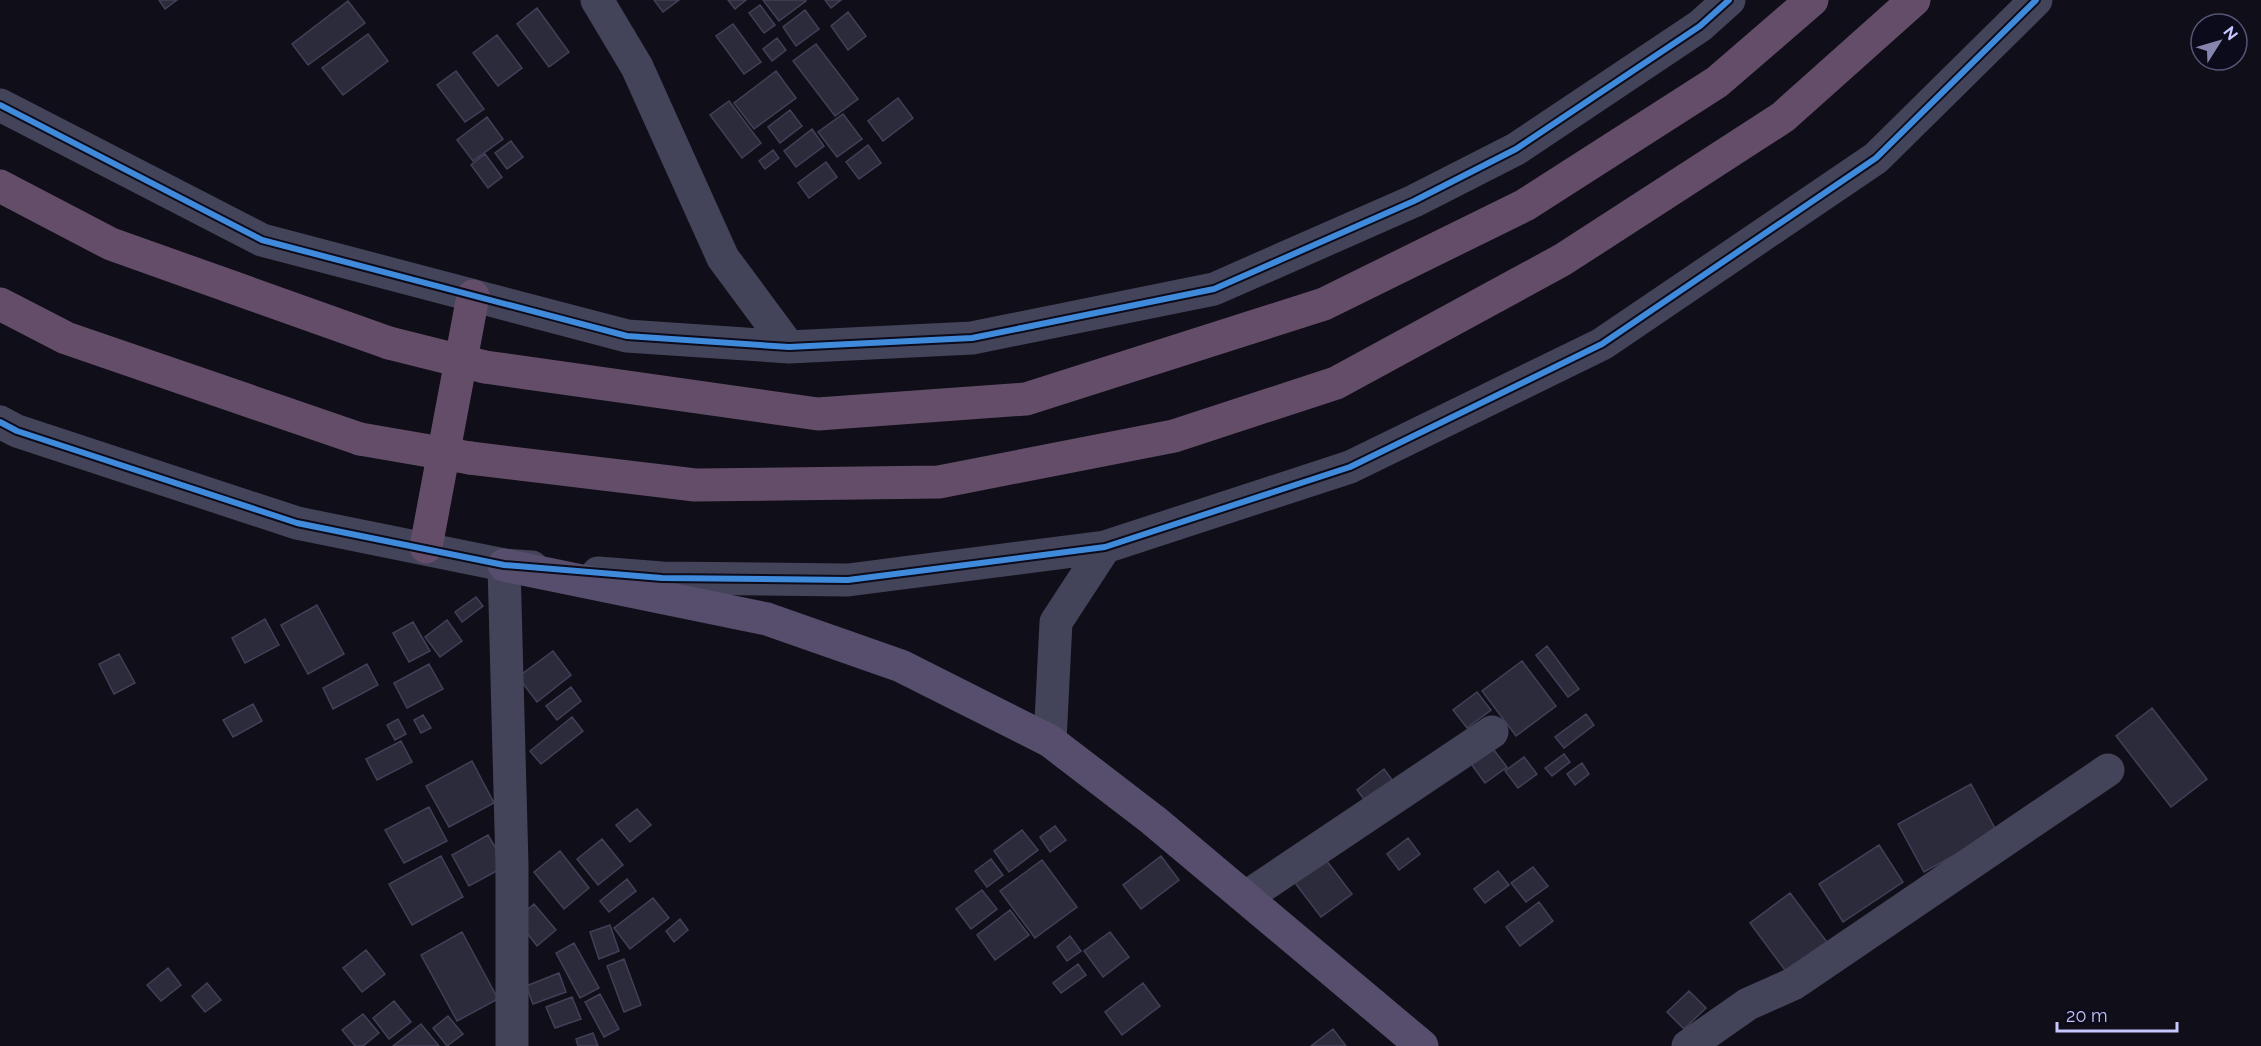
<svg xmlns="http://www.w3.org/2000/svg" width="2261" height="1046" font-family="Raleway,sans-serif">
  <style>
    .building { fill: #2c2b3b; stroke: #414057; stroke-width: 1.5 }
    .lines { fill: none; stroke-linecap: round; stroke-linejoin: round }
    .minor { stroke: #434459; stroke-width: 33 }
    .major { stroke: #564e6c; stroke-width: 33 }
    .highway { stroke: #634d68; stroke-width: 33 }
    .highway-bridge { stroke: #634d68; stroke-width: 33 }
    .cycleway-casing { stroke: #0c0b1b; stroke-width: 10 }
    .cycleway { stroke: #408adc; stroke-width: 6 }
  </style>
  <rect width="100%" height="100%" fill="#100e18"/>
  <path class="building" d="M159,0H177L165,9Z
    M654,0H679L663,12Z
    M728,0H746L735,9Z
    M763,0H805L806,1L779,21Z
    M825,0H841L831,8Z
    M348,1L365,23L308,65L292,44Z
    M760,5L775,25L764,33L749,13Z
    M537,8L569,52L549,67L517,24Z
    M805,10L819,29L796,46L783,27Z
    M848,12L866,36L848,50L831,26Z
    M733,24L761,62L744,74L716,36Z
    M368,34L388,61L343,95L322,68Z
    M497,35L522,68L498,86L473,53Z
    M777,38L786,50L772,61L763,49Z
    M816,44L858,99L835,116L793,61Z
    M456,71L484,109L465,122L437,85Z
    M776,71L796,98L754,129L734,103Z
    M898,98L913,118L883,141L868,121Z
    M729,101L761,143L742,158L710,115Z
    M790,110L802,126L780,143L768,127Z
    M843,114L862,139L837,157L818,132Z
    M487,117L503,139L473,161L457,140Z
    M812,129L824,146L796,167L784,151Z
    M511,141L523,157L507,169L495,153Z
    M868,145L881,163L859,179L846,162Z
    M773,150L779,158L765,169L759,161Z
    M485,154L502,177L488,188L471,165Z
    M826,162L837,177L809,198L798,183Z
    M476,597L483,606L462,622L455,612Z
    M317,605L344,654L308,674L281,625Z
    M265,619L279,645L245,663L232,638Z
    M447,620L462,641L440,657L425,637Z
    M413,622L430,651L409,662L393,633Z
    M1547,646L1579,689L1568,697L1536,655Z
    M553,651L571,675L537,702L518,677Z
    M119,654L135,683L114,694L99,664Z
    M1522,661L1556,706L1516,736L1482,691Z
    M367,664L378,685L333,709L323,688Z
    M429,664L443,689L407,708L394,683Z
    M571,687L581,701L557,720L546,706Z
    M1477,692L1491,710L1467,728L1453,710Z
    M253,704L262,721L233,737L223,720Z
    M2152,708L2207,779L2171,807L2116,736Z
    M1586,714L1594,725L1564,748L1555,737Z
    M423,715L431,728L421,733L414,720Z
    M572,717L583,731L541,764L530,751Z
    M398,719L406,734L395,740L387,725Z
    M401,741L412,762L377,780L366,759Z
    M1490,745L1507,767L1485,783L1469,761Z
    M1564,754L1570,762L1552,776L1545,768Z
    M1524,757L1537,774L1518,788L1505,771Z
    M472,761L494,803L449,827L426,786Z
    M1582,763L1589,774L1575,785L1567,774Z
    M1384,769L1396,785L1369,806L1357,790Z
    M1971,784L1997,832L1924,872L1898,824Z
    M429,807L447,841L404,863L385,830Z
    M637,809L651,825L630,842L616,825Z
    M1055,826L1066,840L1050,852L1040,837Z
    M1022,830L1038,850L1009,872L994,851Z
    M488,835L506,866L469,886L452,855Z
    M1408,838L1420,854L1399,870L1387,854Z
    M602,839L623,865L598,885L577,859Z
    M1879,845L1903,882L1843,922L1819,884Z
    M560,851L589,888L564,909L534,872Z
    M441,856L463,897L412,925L389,884Z
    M1161,856L1179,880L1141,909L1123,885Z
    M991,859L1003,875L987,887L975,871Z
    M1042,860L1077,907L1035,938L1000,891Z
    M1326,860L1352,894L1321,917L1295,883Z
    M1533,867L1548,886L1526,902L1511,883Z
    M1498,871L1509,885L1485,903L1474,889Z
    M627,879L636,891L609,912L600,901Z
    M982,890L997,909L971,929L956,909Z
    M1790,893L1830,946L1790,977L1750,923Z
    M653,898L669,918L630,949L614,928Z
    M1539,902L1553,921L1520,946L1506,927Z
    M534,904L556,930L537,946L516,919Z
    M1010,910L1029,935L995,960L977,935Z
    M680,919L688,930L674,942L666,931Z
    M610,925L619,951L599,959L590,932Z
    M462,932L498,999L457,1021L421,955Z
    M1110,932L1129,957L1103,977L1084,951Z
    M1070,936L1081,951L1067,961L1057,947Z
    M574,943L599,988L580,998L556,953Z
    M366,950L385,974L362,992L343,968Z
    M624,959L641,1005L624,1012L607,966Z
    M1078,964L1086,975L1061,993L1053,983Z
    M168,968L181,985L161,1001L147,985Z
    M559,973L566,992L533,1004L526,986Z
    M207,983L221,1000L205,1012L192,996Z
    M1143,983L1160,1006L1122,1035L1105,1012Z
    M1689,991L1706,1008L1684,1029L1667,1012Z
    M600,994L619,1029L604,1037L585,1002Z
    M572,997L581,1019L555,1028L546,1007Z
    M394,1001L411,1022L389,1039L373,1018Z
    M363,1014L379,1033L363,1046H355L342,1030Z
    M448,1016L463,1034L447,1046L433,1028Z
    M421,1024L439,1046H393Z
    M1333,1029L1346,1046H1311Z
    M593,1033L598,1046H578L576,1039Z"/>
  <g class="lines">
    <path class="minor" d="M597,0L637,67L723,258L789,347
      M0,105L262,240L627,336L789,347L972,338L1214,289L1414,201L1516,149L1700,26L1729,0
      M0,422L17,431L297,523L504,565L532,567
      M504,565L512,866V1046
      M598,573L662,578L848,580L1105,547L1350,467L1602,344L1876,158L2036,0
      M1050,741L1056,622L1105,547
      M1246,897L1492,732
      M1688,1046L1748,1004L1793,984L2108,770"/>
    <path class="major" d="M504,565L767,619L901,666L1050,741L1153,820L1422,1046"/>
    <path class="highway" d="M0,186L111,244L389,343
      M0,304L66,338L360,439
      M485,367L818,414L1026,399L1324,304L1525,205L1717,82L1812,0
      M470,458L695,485L939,482L1174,436L1336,383L1562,260L1783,117L1914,0
      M426,547L473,296"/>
    <path class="highway-bridge" d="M389,343L485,367
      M360,439L470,458"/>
    <g class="cycleway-casing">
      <path id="cycleway" d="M0,105L262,240L627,336L789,347L972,338L1214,289L1414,201L1516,149L1700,26L1729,0
        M0,422L17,431L297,523L504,565L662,578L848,580L1105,547L1350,467L1602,344L1876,158L2036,0"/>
    </g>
    <use href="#cycleway" class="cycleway"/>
  </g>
  <g transform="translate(2219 42) rotate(53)"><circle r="28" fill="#0c0b1b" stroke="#565576" stroke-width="1.5"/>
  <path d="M0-4.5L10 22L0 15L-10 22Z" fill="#8685ae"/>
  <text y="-9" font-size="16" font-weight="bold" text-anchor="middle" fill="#c5c5ff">N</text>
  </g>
  <path d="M2057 1022v9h120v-9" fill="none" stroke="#c5c5ff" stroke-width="3"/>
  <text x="2066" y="1022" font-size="18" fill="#c5c5ff" stroke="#0c0b1b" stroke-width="4.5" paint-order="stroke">20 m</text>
</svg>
